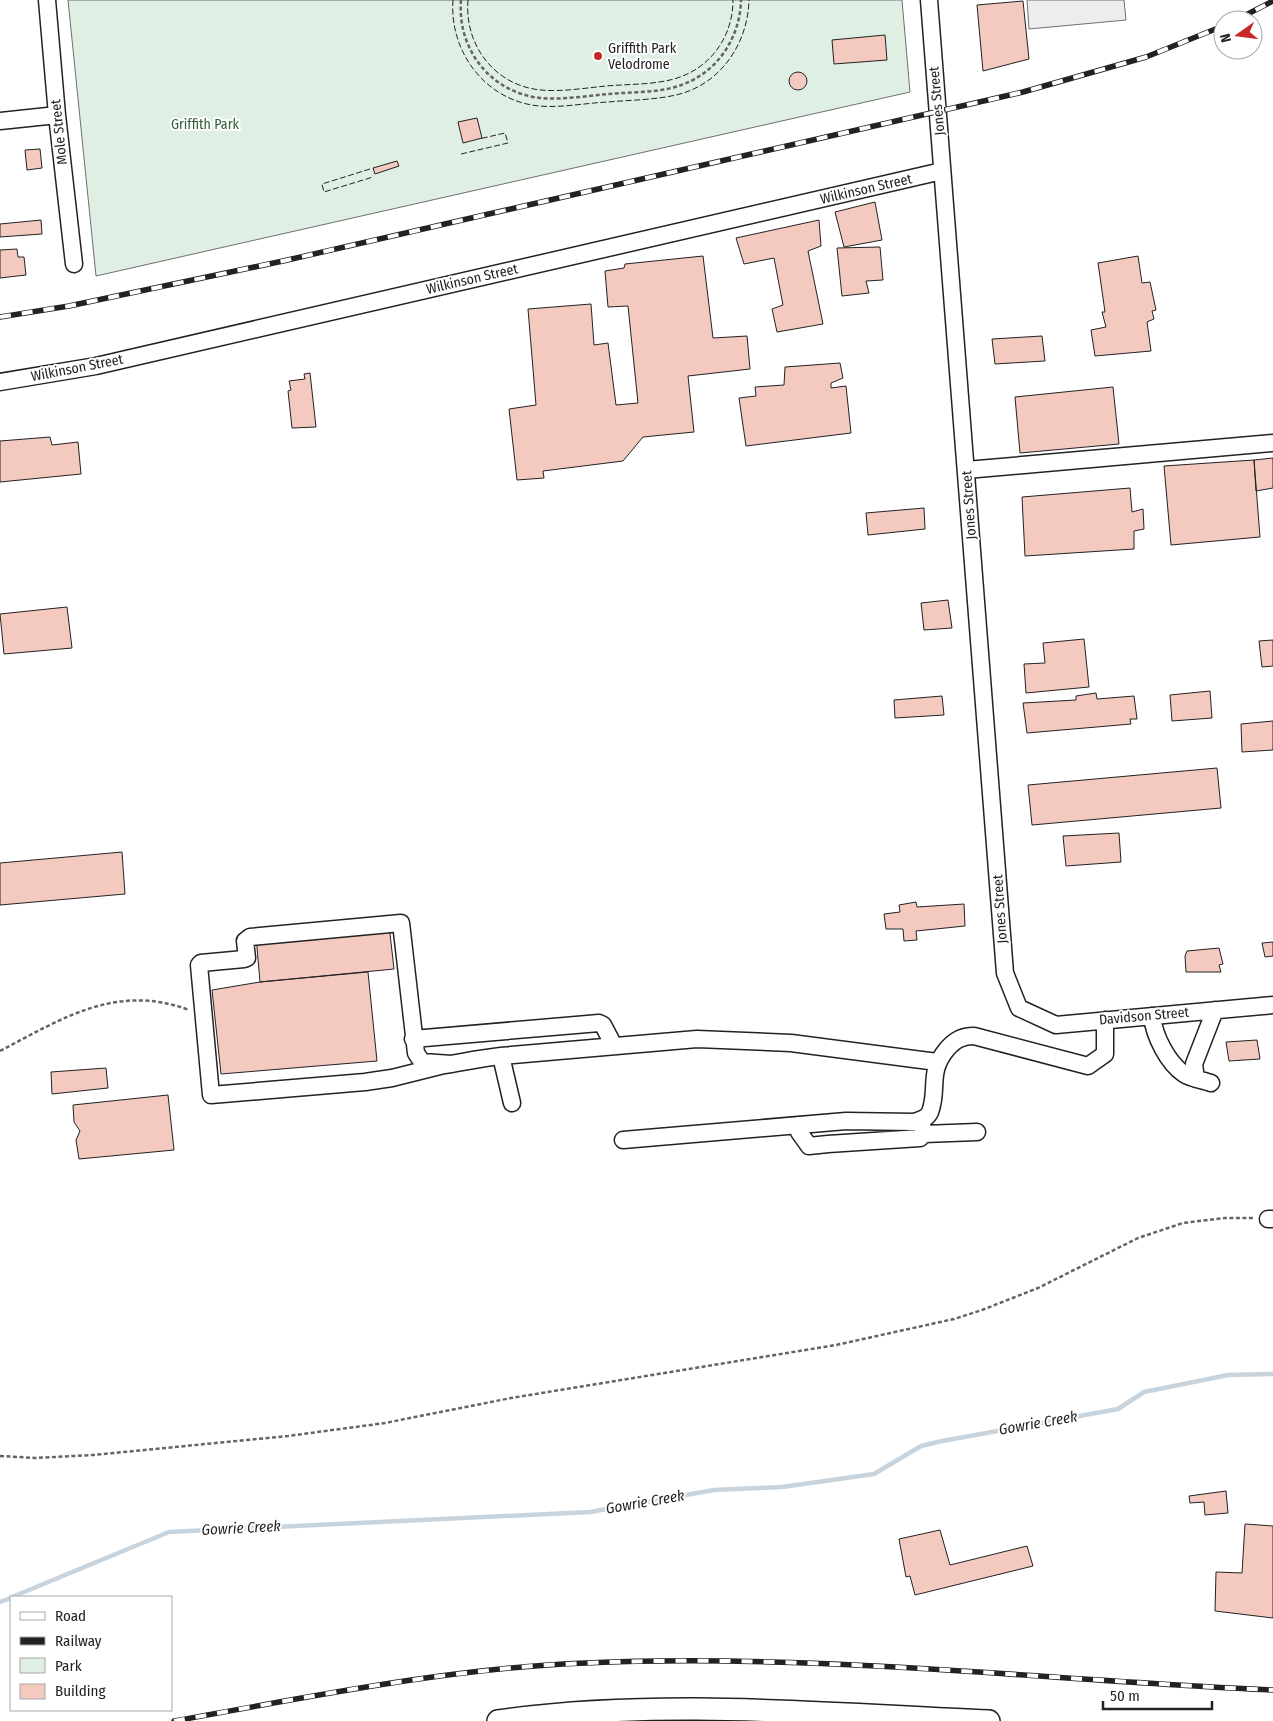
<svg xmlns="http://www.w3.org/2000/svg" width="1273" height="1721" font-family="'Fira Sans Condensed',sans-serif">
  <style>
    .green { fill: #e0efe3; stroke: #6f6f6f }
    .parking { fill: #ededed; stroke: #6f6f6f }
    .lines { fill: none; stroke-linecap: round; stroke-linejoin: round }
    .stream { stroke: #c7d3dd; stroke-width: 4.5 }
    .building { fill: #f3c9c0; stroke: #222 }
    .minor-casing { stroke: #222; stroke-width: 19 }
    .major-casing { stroke: #222; stroke-width: 24 }
    .path { stroke: #646464; stroke-width: 2.5; stroke-dasharray: 4 2.5; stroke-linecap: butt }
    .minor { stroke: #fff; stroke-width: 16 }
    .major { stroke: #fff; stroke-width: 21 }
    .rail-casing { stroke: #222; stroke-width: 5.5 }
    .rail { stroke: #fff; stroke-width: 4; stroke-dasharray: 11; stroke-linecap: butt }
    .fence { stroke: #222; stroke-width: 1; stroke-dasharray: 6 2.5; stroke-linecap: butt }
    .poi-dot { fill: #c62828; stroke: #fff; stroke-width: 2 }
    .labels { text-anchor: middle; dominant-baseline: central; stroke-width: 4; stroke-linejoin: round; paint-order: stroke }
    .poi-label { font-size: 14px; fill: #222; stroke: #fff; text-anchor: start }
    .street-label { font-size: 14px; fill: #222; stroke: #fff }
    .park-label { font-size: 14px; fill: #2f5e38; stroke: #fff }
    .water-label { font-size: 15px; font-style: italic; fill: #222; stroke: #fff }
  </style>
  <rect width="100%" height="100%" fill="#fff"/>
  <path class="green" d="M68,0H902L910,92L96,276Z"/>
  <path class="parking" d="M1027,0H1124L1126,20L1029,29Z"/>
  <g class="lines">
    <path class="stream" d="M12,1597L169,1532L590,1512L714,1490L782,1487L874,1474L921,1446L942,1441L1118,1409L1144,1392L1228,1375L1273,1374
      M0,1602L11,1598"/>
  </g>
  <path class="building" d="M1023,1L1029,59L983,71L977,5Z
    M885,35L887,60L834,64L832,40Z
    M789 81a9 9 0 1 1 18 0a9 9 0 1 1-18 0Z
    M477,118L482,138L463,143L458,122Z
    M40,149L42,168L27,170L25,150Z
    M397,161L399,166L375,174L373,168Z
    M875,202L882,240L844,247L835,212Z
    M41,220L42,234L0,237V224Z
    M819,220L821,246L808,251L823,324L777,332L772,309L783,305L774,258L744,264L736,238Z
    M880,247L883,280L866,281L869,293L842,296L837,248Z
    M17,249L18,257H24L26,275L0,278V250Z
    M703,256L713,338L747,336L750,369L688,376L694,432L643,437L623,461L543,471L544,478L517,480L509,409L536,405L528,309L591,304L594,345L608,343L616,405L638,403L628,306L608,307L605,271L624,268L625,264Z
    M1138,256L1142,283L1150,282L1156,310L1152,311L1154,319L1147,322L1151,351L1095,356L1091,330L1106,327L1102,312H1105L1098,263Z
    M1042,336L1045,361L995,364L992,339Z
    M840,363L843,378L831,383V388L846,386L851,433L746,446L739,398L756,396L755,387L784,385L785,367Z
    M310,373L316,427L292,428L288,391L291,390L289,381L305,379L304,374Z
    M1113,387L1119,444L1020,453L1015,397Z
    M50,437L52,445L78,442L81,474L0,482V441Z
    M1273,458V488L1256,491L1254,460Z
    M1254,460L1260,537L1171,545L1164,466Z
    M1130,488L1132,512L1143,509L1144,529L1134,531V549L1025,556L1022,497Z
    M924,508L925,529L868,535L866,513Z
    M948,600L952,628L924,630L921,603Z
    M67,607L72,648L4,654L0,614Z
    M1084,639L1089,687L1026,693L1024,664L1045,663L1043,643Z
    M1273,640V666L1262,667L1259,641Z
    M1210,691L1212,718L1172,721L1170,695Z
    M1096,693L1097,699L1134,696L1137,719H1130L1131,724L1027,733L1023,703L1076,700V696Z
    M942,696L944,715L895,718L894,700Z
    M1273,721V750L1242,752L1241,724Z
    M1217,768L1221,808L1032,825L1028,785Z
    M1119,833L1121,862L1066,866L1063,836Z
    M122,852L125,894L0,905V863Z
    M916,902L917,907L964,904L965,926L916,931L917,940L904,941L903,929H886L884,914L900,912L899,905Z
    M389,925L394,969L260,982L256,936Z
    M1273,942V956L1265,957L1262,943Z
    M1219,948L1223,964L1219,965L1221,972H1186L1185,956L1187,951Z
    M368,972L377,1061L221,1074L212,990L260,982Z
    M1257,1040L1260,1059L1229,1061L1226,1042Z
    M106,1068L108,1088L52,1094L51,1072Z
    M168,1095L174,1150L79,1159L76,1140L80,1131L74,1122L73,1105Z
    M1226,1491L1228,1513L1205,1515L1204,1502L1190,1503L1189,1496Z
    M1245,1524L1273,1526V1618L1215,1611L1216,1572L1242,1573Z
    M940,1530L950,1565L1027,1546L1033,1566L915,1595L910,1576L906,1577L899,1539Z"/>
  <g class="lines">
    <g class="minor-casing">
      <path id="minor" d="M47,0L57,115L74,264
        M929,0L1005,973L1019,1008L1056,1025L1273,1005
        M0,121L57,115
        M0,382L96,366L942,171
        M966,470L1273,443
        M1152,1016C1154,1036 1168,1063 1184,1074C1191,1079 1203,1080 1211,1083
        M413,1039L599,1023L603,1025L614,1046
        M501,1056L512,1103
        M452,1064L422,1062L416,1053L401,923L250,937L245,941L247,958L244,959L201,963L199,965L211,1095L365,1082L392,1078L444,1065C463,1062 482,1058 501,1056L697,1039L791,1043L937,1062
        M1196,1079L1194,1064L1215,1010
        M798,1125L799,1132L809,1146L828,1144L920,1138L924,1134L921,1120
        M924,1134L977,1132
        M623,1140L846,1121L914,1122C920,1120 927,1119 930,1112C939,1089 927,1073 947,1049C955,1040 962,1036 974,1036L1088,1066L1105,1054V1020
        M1268,1219H1273"/>
    </g>
    <g class="major-casing">
      <path id="major" d="M498,1721C660,1698 825,1714 989,1721"/>
    </g>
    <path class="path" d="M461,0C457,49 490,92 540,98C562,100 586,96 608,94C630,92 654,93 675,87C715,76 740,40 741,0
      M0,1051C63,1018 117,983 189,1010
      M0,1456L35,1458L93,1455L288,1436L385,1423L511,1398L836,1345L954,1319L982,1310L1038,1288L1138,1238L1183,1223L1225,1218H1254"/>
    <use href="#minor" class="minor"/>
    <use href="#major" class="major"/>
    <g class="rail-casing">
      <path id="rail" d="M1236,20L1273,1
        M0,317L69,306L283,261L1023,92L1146,57L1223,26
        M174,1721C309,1697 450,1668 586,1663C815,1653 1044,1680 1273,1690"/>
    </g>
    <use href="#rail" class="rail"/>
    <path class="fence" d="M453,0C449,52 486,101 539,106C562,108 585,103 608,102C630,100 654,100 676,95C720,85 748,44 749,0
      M468,0C464,45 495,86 541,90C562,92 585,88 606,86C628,84 652,85 674,79C710,69 733,37 733,0
      M461,154L508,143L505,133L479,139
      M370,169L322,184L324,192L373,177"/>
  </g>
  <circle class="poi-dot" cx="598" cy="56" r="5"/>
  <g class="labels">
    <g class="poi-label">
      <text x="608" y="48">Griffith Park<tspan x="608" dy="16">Velodrome</tspan></text>
    </g>
    <g class="street-label">
      <text transform="translate(937 101) rotate(-95)">Jones Street</text>
      <text transform="translate(59 132) rotate(-96)">Mole Street</text>
      <text transform="translate(866 189) rotate(-13)">Wilkinson Street</text>
      <text transform="translate(472 279) rotate(-13)">Wilkinson Street</text>
      <text transform="translate(77 368) rotate(-11)">Wilkinson Street</text>
      <text transform="translate(969 505) rotate(-94)">Jones Street</text>
      <text transform="translate(1000 909) rotate(-94)">Jones Street</text>
      <text transform="translate(1144 1016) rotate(-5)">Davidson Street</text>
    </g>
    <g class="park-label">
      <text x="205" y="124">Griffith Park</text>
    </g>
    <g class="water-label">
      <text transform="translate(1038 1423) rotate(-10)">Gowrie Creek</text>
      <text transform="translate(645 1502) rotate(-10)">Gowrie Creek</text>
      <text transform="translate(241 1528) rotate(-3)">Gowrie Creek</text>
    </g>
  </g>
  <rect x="10" y="1596" width="162" height="115" fill="#ffffff" stroke="#a7a7a7"/>
  <rect x="20" y="1612" width="25" height="8" fill="#ffffff" stroke="#a7a7a7"/>
  <text x="55" y="1621" font-size="15" fill="#222222">Road</text>
  <rect x="20" y="1637" width="25" height="8" fill="#222222" stroke="#a7a7a7"/>
  <text x="55" y="1646" font-size="15" fill="#222222">Railway</text>
  <rect x="20" y="1658" width="25" height="15" fill="#e0efe3" stroke="#a7a7a7"/>
  <text x="55" y="1671" font-size="15" fill="#222222">Park</text>
  <rect x="20" y="1684" width="25" height="15" fill="#f3c9c0" stroke="#a7a7a7"/>
  <text x="55" y="1696" font-size="15" fill="#222222">Building</text>
  <g transform="translate(1238 35) rotate(256)"><circle r="24" fill="#ffffff" stroke="#a7a7a7"/>
  <path d="M0-4L9 19L0 12L-9 19Z" fill="#c62828"/>
  <text y="-8" font-size="14" font-weight="bold" text-anchor="middle" fill="#222222">N</text>
  </g>
  <path d="M1103 1701v8h109v-8" fill="none" stroke="#222222" stroke-width="2.5"/>
  <text x="1110" y="1701" font-size="15" fill="#222222" stroke="#ffffff" stroke-width="4" paint-order="stroke">50 m</text>
</svg>
